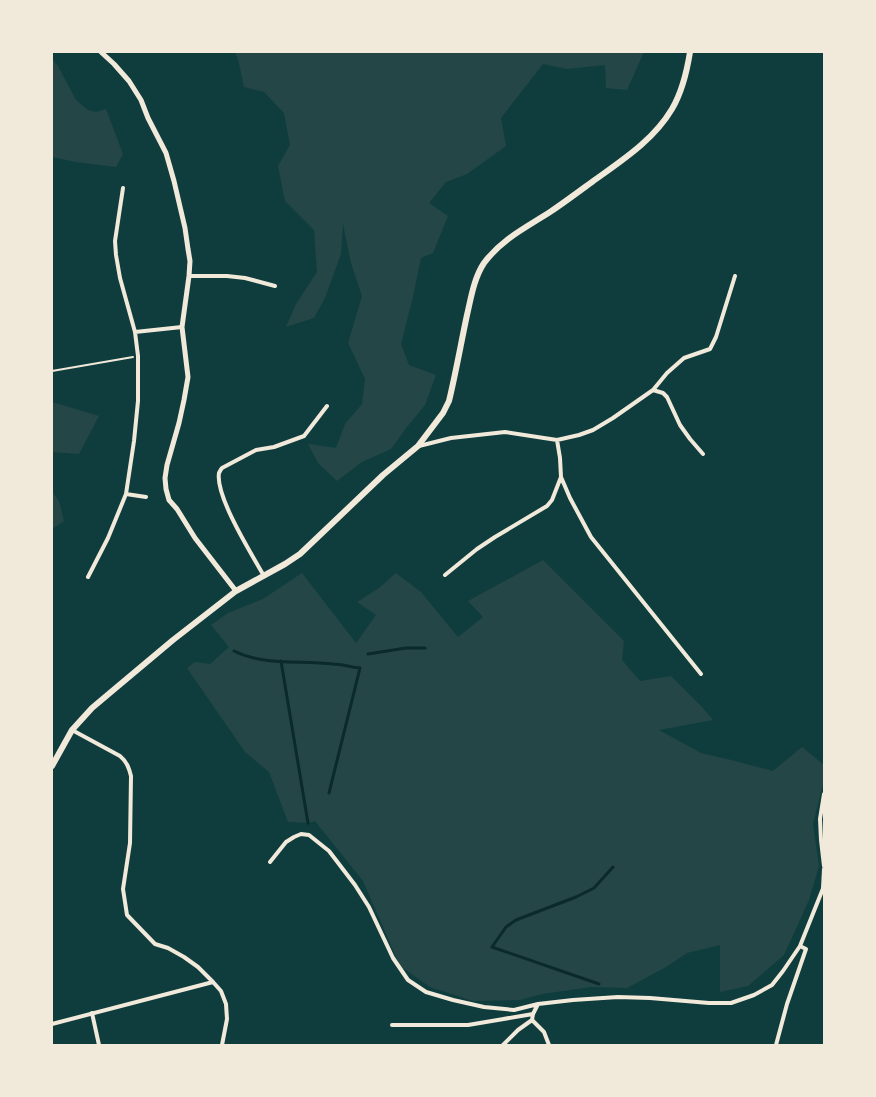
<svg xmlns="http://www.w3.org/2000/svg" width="876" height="1097" font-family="'PT Sans Narrow',sans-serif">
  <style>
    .green { fill: #244646 }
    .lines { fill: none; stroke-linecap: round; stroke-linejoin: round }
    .stream { stroke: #0a2a2b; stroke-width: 3 }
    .path { stroke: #f1e9da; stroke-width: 2 }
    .minor { stroke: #f1e9da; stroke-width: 4 }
    .tertiary { stroke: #f1e9da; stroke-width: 5 }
    .secondary { stroke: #f1e9da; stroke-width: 6 }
  </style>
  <rect width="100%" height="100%" fill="#0f3d3e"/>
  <path class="green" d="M235,52H644L627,90L606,88L605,65L567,69L543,64L501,118L506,146L467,174L446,182L429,203L448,216L433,253L421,258L412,301L401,344L409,365L436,375L425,405L407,427L391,449L362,462L337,481L318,463L308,444L336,448L345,424L362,404L365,379L348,343L362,296L351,263L343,224L341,254L325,298L314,318L286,327L296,304L317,272L314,230L285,201L278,166L290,145L284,113L264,92L244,87L238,59Z
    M52,59L58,66L76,100L88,110L96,112L106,109L123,154L116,167L76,162L52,157Z
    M52,402L99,416L79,454L52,452Z
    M52,492L59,501L64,521L52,529Z
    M543,560L624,641L622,660L640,681L671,676L702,707L713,720L659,730L701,753L731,760L773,771L802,747L824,765V780L813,824L819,866L809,900L784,955L748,986L720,992V945L687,953L666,967L627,988L591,987L542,994L520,1000L473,1001L430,987L400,966L363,881L315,821L308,823L288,822L269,772L245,752L187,668L195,662L210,664L229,647L211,625L228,613L263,599L302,573L356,643L376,615L357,602L379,588L396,573L421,592L458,637L483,617L468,601Z"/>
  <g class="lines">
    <path class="stream" d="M234,651C264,666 300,660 333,664C342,664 351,667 360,668L329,793
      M368,654L406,648H425
      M281,661L308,823
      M599,984L492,947L506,927L516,920L576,897L594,888L613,867"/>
    <path class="path" d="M52,371L133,357"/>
    <path class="minor" d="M189,276H227L245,278L275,286
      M135,332L182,327
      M653,390L667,373L684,358L710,349L716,337L735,276
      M557,440L560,458L561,477L570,498L591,537L701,674
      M419,446L451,438L505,432L557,440L579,435L593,430L613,418L653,390L663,393L667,397L680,425L690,439L703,454
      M126,494L146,497
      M445,575L477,549L495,537L547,506L552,500L561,477
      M264,576C252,555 215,496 219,473C220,471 221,469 222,468L256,450L274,447L304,436L327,406
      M88,577L108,538L126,494L134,441L138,401V356L135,332L120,278L116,255L115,241L123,188
      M72,730L120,756C127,762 129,768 131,776L130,843L123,889L127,915L155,944L168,948L184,957L198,967L213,982L221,991L226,1004L227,1019L222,1045
      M824,794L820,819L821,840L824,866
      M270,862L286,842L294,837L301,834L309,835L329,851L355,885L369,907L393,958L408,980L426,992L453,1000L484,1007L514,1010L538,1004L573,1000L618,997L650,998L709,1003H731L754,995L772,985L783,971L800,946L824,886
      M823,888L824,869
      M92,1013L99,1045
      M532,1020L544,1032L549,1045
      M52,1024L213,982
      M392,1025H468L533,1014
      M503,1045L518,1030L532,1020L533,1014L538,1004
      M776,1045L787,1004L806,949L800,946"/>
    <path class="tertiary" d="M101,52L114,64L129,81L141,100L148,118L166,153L174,181L185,228L188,249L190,261L189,276L182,327L188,377L184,400L179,423L167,465L165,478L166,489L169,500L177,509L195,538L236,591"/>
    <path class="secondary" d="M52,766L72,730L92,708L111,692L173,640L236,591L285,564L300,554L383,475L418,446L443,413L449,401C456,372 461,343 467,315C471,298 474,278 484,263C502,239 525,228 550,212C565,202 578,192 592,182C621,161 653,141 672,109C682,92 687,71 690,52"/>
  </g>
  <rect width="876" height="1097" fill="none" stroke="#f1e9da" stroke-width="106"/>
</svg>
